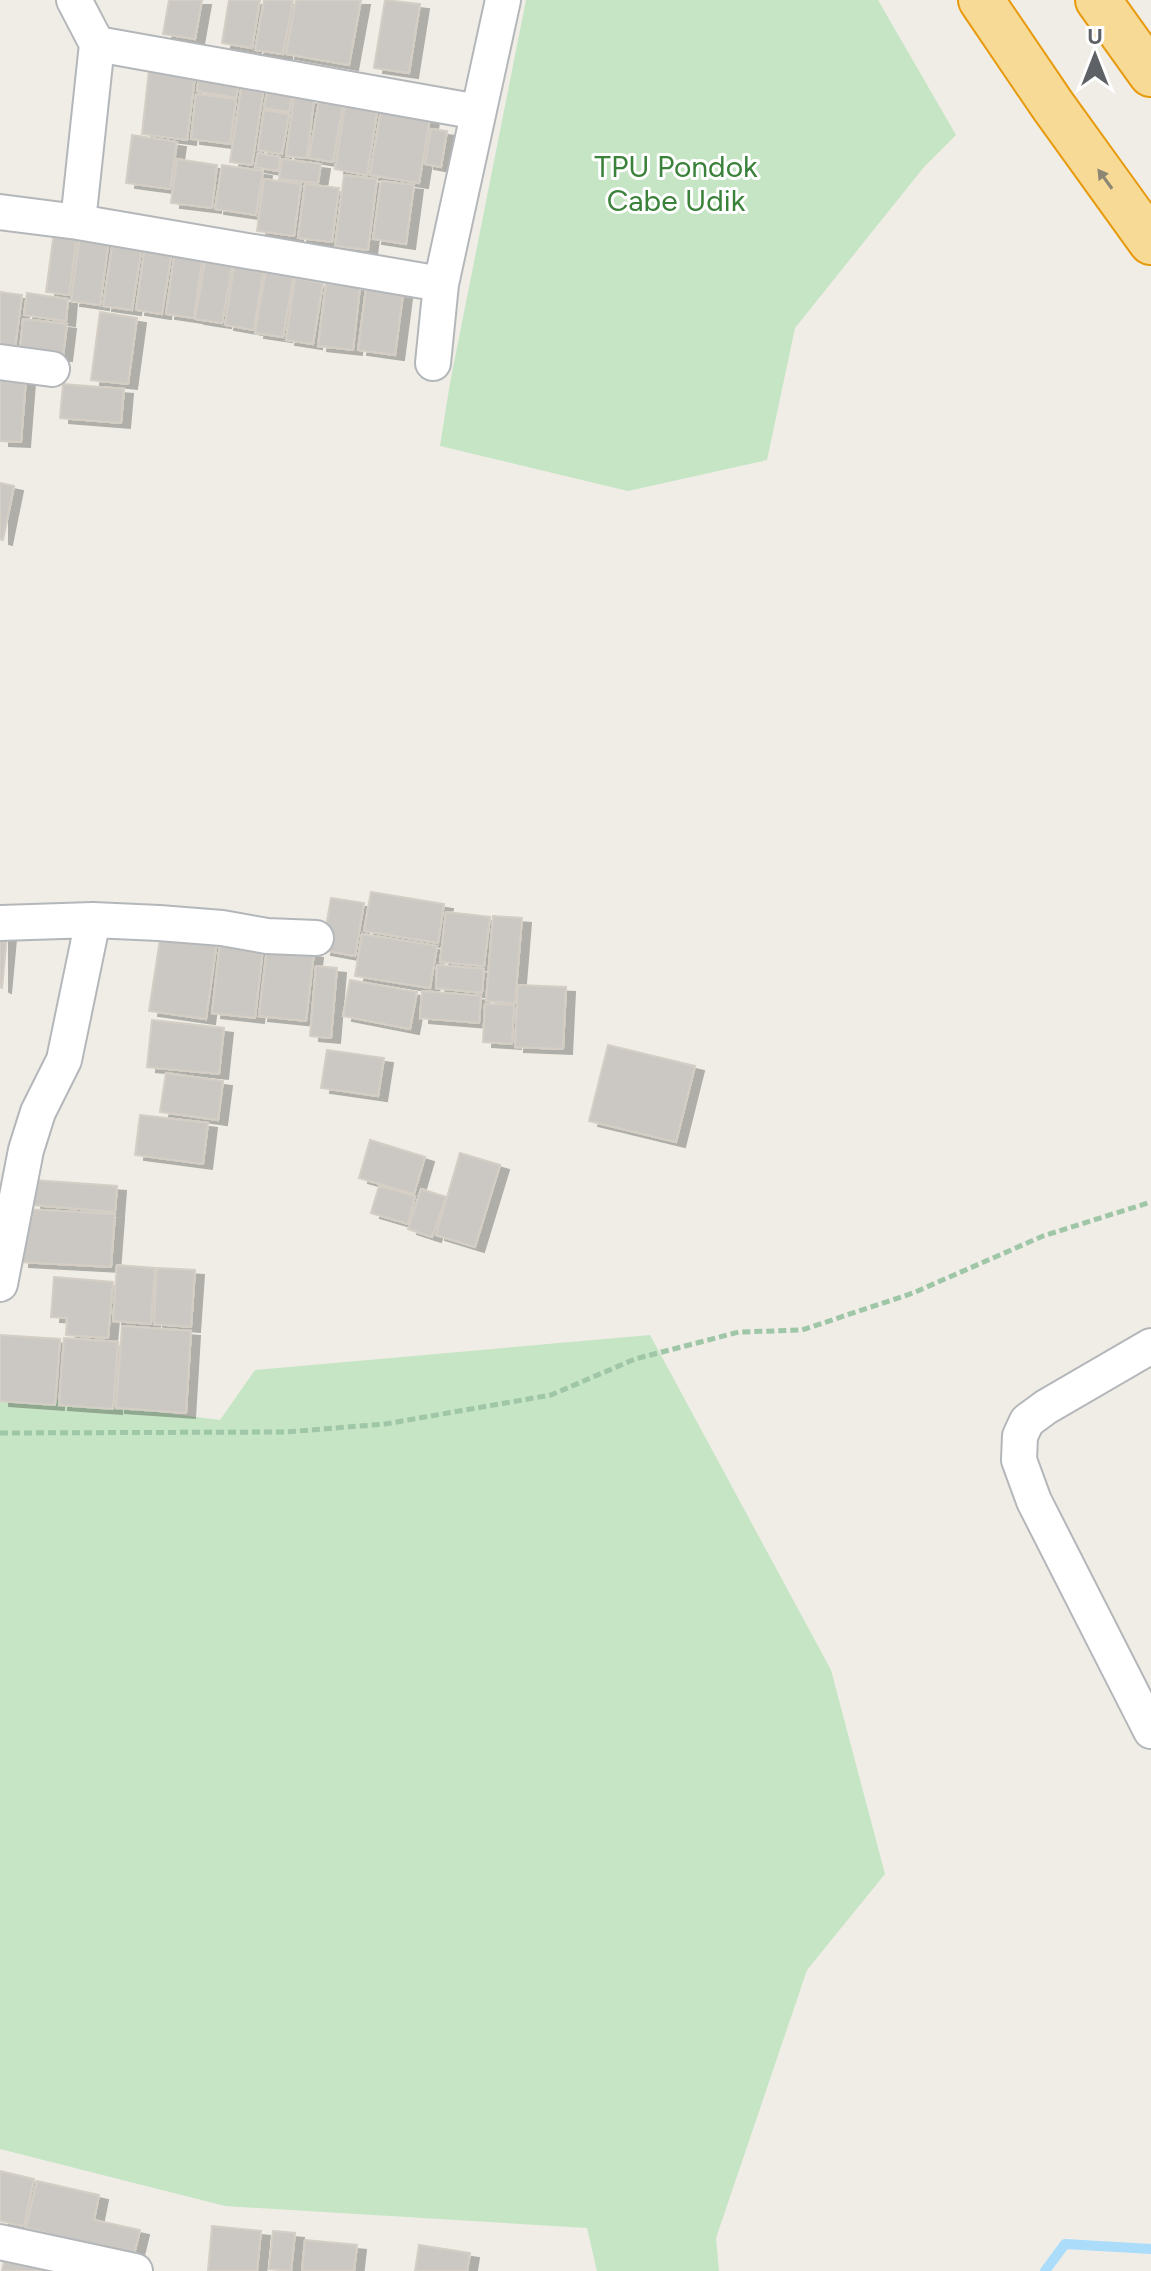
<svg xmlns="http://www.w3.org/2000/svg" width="1151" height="2271" font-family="Figtree,sans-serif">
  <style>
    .green { fill: #c6e5c5 }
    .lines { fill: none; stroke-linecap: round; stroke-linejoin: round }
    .stream { stroke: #abdcfa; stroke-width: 10 }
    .building { fill: #cbc8c4; stroke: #d4cec5; stroke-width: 2; filter: url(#shadow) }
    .street-casing { stroke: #b4b7ba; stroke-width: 38 }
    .highway-casing { stroke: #e89a0d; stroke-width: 48 }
    .path { stroke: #9ec6a7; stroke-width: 5; stroke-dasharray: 8 4; stroke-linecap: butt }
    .street { stroke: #fff; stroke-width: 34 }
    .highway { stroke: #f7da96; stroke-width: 44 }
    .oneway { fill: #8c8674 }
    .labels { text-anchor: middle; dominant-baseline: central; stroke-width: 6; stroke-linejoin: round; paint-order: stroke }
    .park-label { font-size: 30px; fill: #3a813a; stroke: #fff }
  </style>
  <defs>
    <filter id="shadow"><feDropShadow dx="9" dy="5" stdDeviation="0" flood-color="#0004"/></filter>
  </defs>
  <rect width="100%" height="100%" fill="#efede6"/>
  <path class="green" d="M526,0H878L956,135L924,167L795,328L767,460L628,491L440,446L450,383Z
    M650,1335L831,1670L885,1874L807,1970L716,2238L719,2271H597L587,2228L225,2206L0,2149V1392L220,1420L255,1370Z"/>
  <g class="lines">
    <path class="stream" d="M1045,2271L1065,2244L1151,2249"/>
  </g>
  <path class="building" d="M169,0H202L195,39L163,34Z
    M229,0H260L252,48L222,43Z
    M264,0H293L283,54L255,50Z
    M296,0H361L349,65L286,54Z
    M385,0L420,4L409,73L374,68Z
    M149,70L195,76L187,140L142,134Z
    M199,76L239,82L236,98L197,91Z
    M242,83L264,86L252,165L230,162Z
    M268,86L293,90L289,112L264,108Z
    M196,94L236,99L230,144L191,139Z
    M320,95L344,98L333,162L309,158Z
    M294,98L314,100L307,158L286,156Z
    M346,100L378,106L367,175L335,169Z
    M382,104L431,112L419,183L370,175Z
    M264,110L289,114L282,154L258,150Z
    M431,129L447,131L441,167L425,164Z
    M132,135L177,142L170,189L126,183Z
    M258,153L280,157L278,171L255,167Z
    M177,159L217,165L212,208L171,203Z
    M282,159L321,164L318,183L279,179Z
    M222,165L263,171L256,215L215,209Z
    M344,175L377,179L368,250L335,246Z
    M264,179L301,184L294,236L257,231Z
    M381,181L414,185L406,244L373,239Z
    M305,184L339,188L332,242L298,238Z
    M54,232L77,235L69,295L46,292Z
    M80,235L109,239L100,305L71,301Z
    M113,241L142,245L132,310L103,306Z
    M145,246L172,250L162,314L136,310Z
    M175,251L203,255L194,318L166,314Z
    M206,256L233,260L222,323L195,319Z
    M235,261L264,265L254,330L225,325Z
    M266,269L294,273L283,337L255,333Z
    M295,278L323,283L313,344L286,340Z
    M326,283L360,287L353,350L318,346Z
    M366,289L403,294L395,355L358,350Z
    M0,292L22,295L15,348L0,345Z
    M27,293L68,299L66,321L24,315Z
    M100,312L137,318L128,384L91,380Z
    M23,319L67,324L63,356L20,350Z
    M0,376L26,379L21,442L0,441Z
    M63,384L124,389L121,423L60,418Z
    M0,483L14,486L3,540L0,539Z
    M371,892L444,904L438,943L364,931Z
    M331,898L364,903L355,956L322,950Z
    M446,912L490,917L484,966L440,962Z
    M493,916L522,918L515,1003L486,1001Z
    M161,933L217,941L206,1019L149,1011Z
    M362,934L437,946L430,988L355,976Z
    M0,935H7L2,988L0,987Z
    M220,943L263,948L255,1018L212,1013Z
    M267,948L314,953L306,1021L259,1016Z
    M437,965L484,969L482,993L436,988Z
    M316,966L337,968L331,1038L310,1036Z
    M350,980L417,992L410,1029L343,1016Z
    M518,985L566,987L563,1049L515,1047Z
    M422,991L481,996L479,1023L420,1018Z
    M485,1004L514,1005L512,1044L483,1042Z
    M152,1020L224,1028L219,1074L147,1067Z
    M608,1045L695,1066L676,1142L589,1121Z
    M327,1050L384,1058L378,1096L321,1088Z
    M166,1073L223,1081L218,1120L160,1112Z
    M140,1115L208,1123L203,1164L135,1155Z
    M370,1140L425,1157L414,1194L359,1178Z
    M460,1153L500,1165L475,1247L436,1235Z
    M33,1180L117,1186L115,1212L32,1205Z
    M379,1186L415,1196L408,1224L371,1213Z
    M421,1189L446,1197L432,1237L408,1229Z
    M23,1209L115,1214L111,1267L20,1262Z
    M117,1265L155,1268L151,1324L113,1321Z
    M157,1268L195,1270L191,1327L154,1324Z
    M54,1277L113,1282L108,1338L66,1335L67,1318L51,1317Z
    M122,1326L191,1331L186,1413L116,1408Z
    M0,1335L60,1339L55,1405L0,1401Z
    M64,1338L118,1342L113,1409L59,1405Z
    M0,2171L34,2179L24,2226L0,2221Z
    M37,2181L99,2195L94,2220L140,2230L131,2267L44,2247L47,2233L26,2228Z
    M212,2226L261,2231L257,2271H208Z
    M273,2231L295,2233L291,2271L269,2269Z
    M305,2240L357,2245L354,2271H302Z
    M419,2245L470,2253L467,2271H415Z
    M6,2253L82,2271H2Z"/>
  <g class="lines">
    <g class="street-casing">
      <path id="street" d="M74,0L97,44L478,112
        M0,212L78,222L441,284
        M78,222L97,44
        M0,362L52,369
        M433,363L441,284L503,0
        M93,920L159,923L222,928L267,936L316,938
        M0,923L93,920L64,1060L38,1112L26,1150L0,1284
        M1151,1346L1046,1407L1027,1421L1020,1436L1019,1460L1034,1501L1151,1731
        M0,2242L135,2271"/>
    </g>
    <g class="highway-casing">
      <path id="highway" d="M981,0L1053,106L1151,242
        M1098,0L1151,74"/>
    </g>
    <path class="path" d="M0,1433L286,1432L385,1424L551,1395L635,1359L739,1332L802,1330L913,1293L1043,1236L1151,1202"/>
    <use href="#street" class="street"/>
    <use href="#highway" class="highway"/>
  </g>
  <defs><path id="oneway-solid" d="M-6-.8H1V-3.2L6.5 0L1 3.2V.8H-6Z" transform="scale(2)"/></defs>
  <use class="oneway" href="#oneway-solid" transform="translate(1105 179) rotate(-126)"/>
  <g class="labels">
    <g class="park-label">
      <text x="676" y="166">TPU Pondok<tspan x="676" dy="34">Cabe Udik</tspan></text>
    </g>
  </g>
  <g transform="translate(1095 56)" stroke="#ffffff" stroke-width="6" paint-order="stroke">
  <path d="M0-6L14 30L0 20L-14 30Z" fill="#5e6266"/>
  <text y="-12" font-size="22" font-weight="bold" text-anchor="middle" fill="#5e6266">U</text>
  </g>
</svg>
